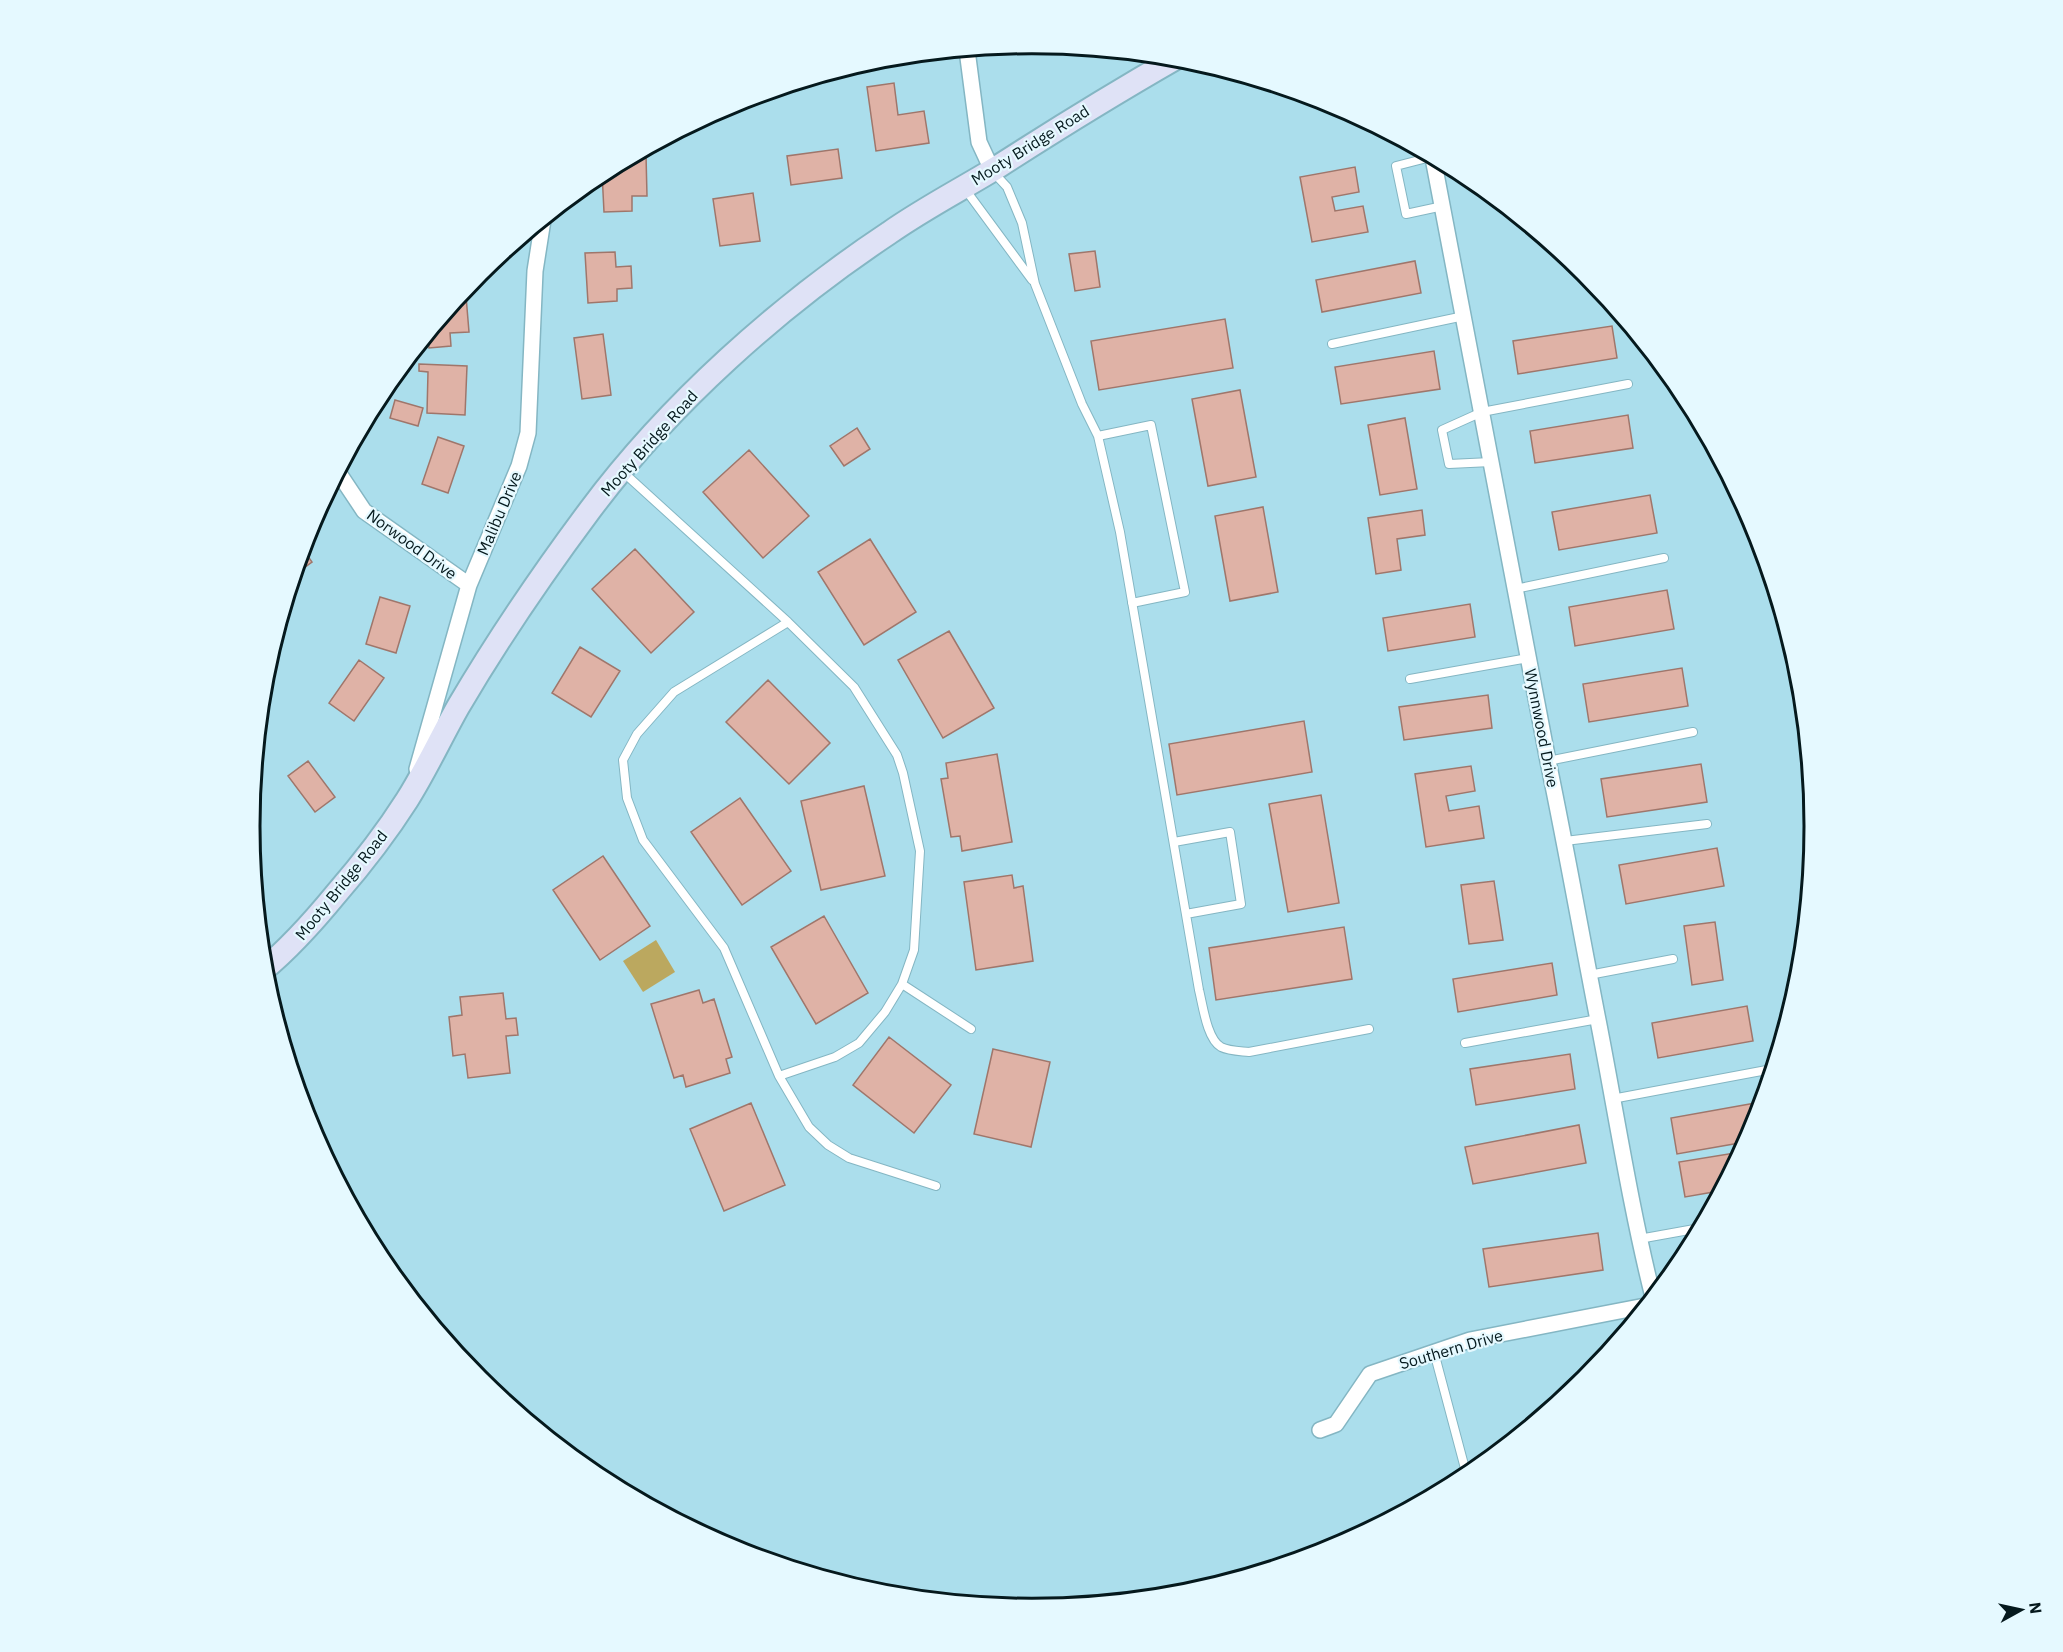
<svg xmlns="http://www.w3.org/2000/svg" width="2063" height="1652" font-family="'IBM Plex Sans',sans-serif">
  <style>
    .green { fill: #bba85f }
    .building { fill: #dfb2a6; stroke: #9f766b; stroke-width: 1.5 }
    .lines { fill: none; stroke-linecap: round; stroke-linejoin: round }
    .service-casing { stroke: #84b6c3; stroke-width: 10 }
    .minor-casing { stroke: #84b6c3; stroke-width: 18 }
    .secondary-casing { stroke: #84b6c3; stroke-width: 26 }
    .service { stroke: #fff; stroke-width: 8 }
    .minor { stroke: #fff; stroke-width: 15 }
    .secondary { stroke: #dfe2f6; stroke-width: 22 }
    .labels { text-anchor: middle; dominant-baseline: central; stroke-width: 4.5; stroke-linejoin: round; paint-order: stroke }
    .street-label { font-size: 16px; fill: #05191d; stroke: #e5f9ff }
    .rim { fill: none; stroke: #05191d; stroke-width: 3 }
  </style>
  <rect width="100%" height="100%" fill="#abdeec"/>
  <path class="green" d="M656,940L675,972L643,992L623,961Z"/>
  <path class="building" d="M894,83L898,115L924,111L929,143L876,151L867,87Z
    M838,149L842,178L791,185L787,156Z
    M634,155H646L647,196H632V211L604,212L602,172Z
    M1355,167L1359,192L1332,197L1335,211L1363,206L1368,232L1312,242L1300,177Z
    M753,193L760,241L720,246L713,199Z
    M1095,251L1100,287L1075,291L1069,254Z
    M615,252L616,267L631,266L632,288L617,289V301L588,303L585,253Z
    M1415,261L1421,293L1322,312L1316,280Z
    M466,296L469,332L450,333L451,346L429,348L428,334L458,297Z
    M1225,319L1233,368L1099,390L1091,341Z
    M1612,326L1617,358L1518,374L1513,341Z
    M603,334L611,395L582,399L574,338Z
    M1434,351L1440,389L1341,404L1335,367Z
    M419,364L467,366L465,415L427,413L428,372L419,371Z
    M1240,390L1256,477L1208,486L1192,399Z
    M395,400L423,408L418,426L390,418Z
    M1628,415L1633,448L1535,463L1530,431Z
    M1405,418L1417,489L1380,495L1368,425Z
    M857,428L870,449L844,466L830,446Z
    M438,437L464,446L448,493L422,484Z
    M749,450L809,516L763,558L703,492Z
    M1650,495L1657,533L1559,550L1552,512Z
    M1263,507L1278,592L1230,601L1215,516Z
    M1422,510L1425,535L1397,539L1401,570L1376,574L1368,518Z
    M870,539L916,612L864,645L818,572Z
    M302,548L312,562L294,575Z
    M635,549L694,612L651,653L592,589Z
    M1667,590L1674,629L1575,646L1569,607Z
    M380,597L410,606L396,653L366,644Z
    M1470,604L1475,637L1388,651L1383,618Z
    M949,631L994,708L943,738L898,660Z
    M580,647L620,671L591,717L552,693Z
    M359,660L384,678L354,721L329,703Z
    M1682,668L1688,706L1589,722L1583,684Z
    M768,680L830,743L789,784L726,722Z
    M1488,695L1492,728L1404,740L1399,707Z
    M1304,721L1312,772L1177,795L1169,744Z
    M997,754L1012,842L962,851L960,836L951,837L941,779L948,778L946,763Z
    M308,761L335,797L315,812L288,776Z
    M1701,764L1707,802L1607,817L1601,779Z
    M1471,766L1475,791L1446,796L1449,811L1479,806L1484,838L1426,847L1415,774Z
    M864,786L885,876L821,890L801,801Z
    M1321,795L1339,903L1288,912L1269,804Z
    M740,798L791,871L742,905L691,832Z
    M1717,848L1724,886L1626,904L1619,865Z
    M603,856L650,926L600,960L553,890Z
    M1012,875L1014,888L1023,886L1033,961L976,970L964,882Z
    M1494,881L1503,940L1469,944L1461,885Z
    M824,916L868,993L816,1024L771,947Z
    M1715,922L1723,980L1692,985L1684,926Z
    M1344,927L1352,979L1216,1000L1209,948Z
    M1552,963L1557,995L1458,1012L1453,979Z
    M699,990L703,1003L714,999L732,1057L726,1059L730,1073L686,1087L683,1075L674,1078L651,1004Z
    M503,993L506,1019L516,1018L518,1035L506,1036L510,1073L468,1078L465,1054L453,1056L449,1017L462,1015L460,997Z
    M1747,1006L1753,1041L1658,1058L1652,1023Z
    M889,1037L951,1085L914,1133L853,1085Z
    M993,1049L1050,1062L1031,1147L974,1134Z
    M1570,1054L1575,1089L1476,1105L1470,1069Z
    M1761,1102L1754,1126L1745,1142L1677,1154L1671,1118Z
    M751,1103L785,1185L724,1211L690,1129Z
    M1579,1125L1586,1163L1473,1184L1465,1147Z
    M1741,1152L1719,1191L1685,1197L1679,1162Z
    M1598,1233L1603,1270L1489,1287L1483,1249Z"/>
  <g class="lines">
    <g class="service-casing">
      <path id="service" d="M1431,157L1396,166L1406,214L1443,206
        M994,173L1007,187L1022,223L1035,284L1082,404L1098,436L1120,532L1199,990C1203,1006 1207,1039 1221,1047C1229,1051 1240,1051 1249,1052L1369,1029
        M965,189L1032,280
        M1332,344L1464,316
        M1098,436L1151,425L1185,592L1132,603
        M1491,462L1449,464L1442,430L1482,412L1628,384
        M623,472L788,622L854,687L897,755L903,773L920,851L914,950L902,984L885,1012L859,1043L835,1057L779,1076
        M1515,589L1664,558
        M788,622L674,692L637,734L623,760L627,798L643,840L724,948L779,1076L809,1127L828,1145L849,1158L936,1186
        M1410,679L1528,658
        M1548,761L1693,732
        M1565,841L1707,824
        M1174,842L1230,832L1241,904L1186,914
        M1589,975L1673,959
        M902,984L971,1029
        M1465,1043L1598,1019
        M1612,1099L1772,1069
        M1639,1239L1700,1228
        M1434,1352L1467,1476"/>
    </g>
    <g class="minor-casing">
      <path id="minor" d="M967,50L979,142L992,170
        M1433,158L1548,761C1566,847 1581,933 1598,1020C1616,1112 1630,1205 1653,1297
        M338,472L364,511L469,585
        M417,769L469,585L519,466L528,433L535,271L543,220
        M1320,1430L1336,1424L1370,1374L1470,1340L1645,1306"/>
    </g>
    <g class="secondary-casing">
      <path id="secondary" d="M263,970C291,947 313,922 336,894C362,864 386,833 407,800C426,770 441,737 458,707C498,639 543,573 590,510C669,404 779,306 889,233C923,209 960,190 996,168C1055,130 1115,93 1176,58"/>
    </g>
    <use href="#service" class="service"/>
    <use href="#minor" class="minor"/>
    <use href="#secondary" class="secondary"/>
  </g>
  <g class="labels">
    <g class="street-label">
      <text transform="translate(1030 145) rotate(-32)">Mooty Bridge Road</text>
      <text transform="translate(649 443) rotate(-48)">Mooty Bridge Road</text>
      <text transform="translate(499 513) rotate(-67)">Malibu Drive</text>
      <text transform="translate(412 544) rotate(36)">Norwood Drive</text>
      <text transform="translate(1542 728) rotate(79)">Wynnwood Drive</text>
      <text transform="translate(341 885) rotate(-51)">Mooty Bridge Road</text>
      <text transform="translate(1451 1349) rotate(-16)">Southern Drive</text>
    </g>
  </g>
  <path d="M0 0H2063V1652H0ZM260 826a772 772 0 1 1 1544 0a772 772 0 1 1-1544 0Z" fill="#e5f9ff" fill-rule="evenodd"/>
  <path class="rim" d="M260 826a772 772 0 1 1 1544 0a772 772 0 1 1-1544 0Z"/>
  <g transform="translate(2021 1610) rotate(82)" stroke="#e5f9ff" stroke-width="4.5" paint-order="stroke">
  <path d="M0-4.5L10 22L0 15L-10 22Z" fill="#05191d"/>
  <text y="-9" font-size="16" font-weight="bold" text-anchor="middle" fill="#05191d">N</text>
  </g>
</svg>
